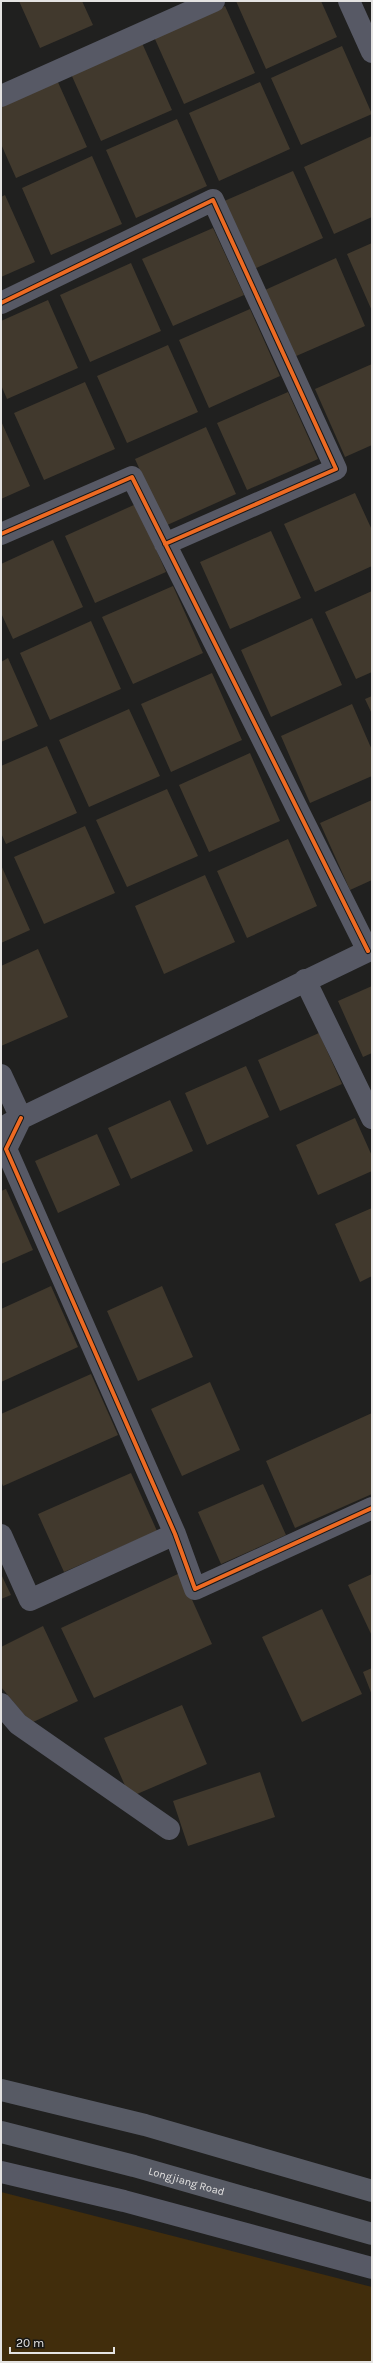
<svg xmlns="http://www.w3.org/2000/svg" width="373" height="2363" font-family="Karla,sans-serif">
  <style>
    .green { fill: #412d0c }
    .building { fill: #41392d }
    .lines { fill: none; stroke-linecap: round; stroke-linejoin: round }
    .minor { stroke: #575965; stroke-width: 22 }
    .major { stroke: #575a64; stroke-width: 22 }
    .cycleway-casing { stroke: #181715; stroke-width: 6 }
    .cycleway { stroke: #ed6a23; stroke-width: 4 }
    .labels { text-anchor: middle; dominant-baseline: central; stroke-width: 3; stroke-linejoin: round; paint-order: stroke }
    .street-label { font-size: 11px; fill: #e4e3e2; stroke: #181715 }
  </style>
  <rect width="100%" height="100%" fill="#20201f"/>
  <path class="green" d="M1,2192L372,2287V2362H1Z"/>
  <path class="building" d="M19,1H82L93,25L40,48Z
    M236,1H321L337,37L266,69Z
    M225,6L255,73L184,104L154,37Z
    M142,43L172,110L101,141L71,74Z
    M342,46L372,114L301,145L271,78Z
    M57,80L87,147L16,178L1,144V105Z
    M260,82L290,149L219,181L189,113Z
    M177,119L207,186L136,218L106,150Z
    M372,136V217L334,234L304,167Z
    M92,156L122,224L51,255L22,188Z
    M293,171L323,238L252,270L222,202Z
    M5,195L35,262L1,277V197Z
    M213,228L244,295L173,326L142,259Z
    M372,243V311L347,254Z
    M336,258L365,326L294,357L265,290Z
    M131,263L161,331L90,362L60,295Z
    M48,300L78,368L7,399L1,385V321Z
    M250,309L280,376L209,408L179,340Z
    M168,345L198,412L127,443L97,376Z
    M372,364V445L345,457L315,389Z
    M85,382L115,449L44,480L14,413Z
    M288,392L318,459L247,490L217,423Z
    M1,421L30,486L1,499Z
    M206,427L236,494L165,526L135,459Z
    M355,493L372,530V566L315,592L284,524Z
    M136,504L166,572L95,603L65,536Z
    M271,531L301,598L230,629L200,562Z
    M53,540L83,607L13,639L1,613V564Z
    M173,586L203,653L133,684L102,617Z
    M372,591V672L356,679L325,612Z
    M312,618L342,685L271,717L241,650Z
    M91,621L121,689L50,720L20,653Z
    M8,658L38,726L1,742V662Z
    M212,673L242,740L171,772L141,704Z
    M372,696V714L365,699Z
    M352,704L372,750V776L310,803L281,736Z
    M129,709L160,776L89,807L59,740Z
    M47,746L77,813L6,844L1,833V766Z
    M250,753L280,821L209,852L179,785Z
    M167,789L198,856L127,887L96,820Z
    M372,800V880L350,890L320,823Z
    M85,826L115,893L44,924L14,857Z
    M288,839L317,906L247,938L217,871Z
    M1,865L30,930L1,943Z
    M205,875L235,942L164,974L135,906Z
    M38,949L68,1017L1,1046V966Z
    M372,986V1053L363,1057L338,1001Z
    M319,1033L342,1084L280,1111L258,1060Z
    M246,1066L269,1117L207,1145L185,1093Z
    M170,1100L193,1151L131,1179L108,1128Z
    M355,1118L372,1156V1171L318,1195L296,1145Z
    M97,1134L120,1185L58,1213L35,1161Z
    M6,1189L33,1250L1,1264V1191Z
    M372,1208V1276L360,1282L335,1224Z
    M51,1286L78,1347L1,1382V1309Z
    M162,1286L193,1357L138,1381L107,1311Z
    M91,1374L118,1435L3,1486L1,1481V1414Z
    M210,1382L240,1450L182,1476L151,1409Z
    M372,1413V1494L295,1528L266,1461Z
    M131,1473L157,1531L64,1572L38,1514Z
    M263,1484L286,1535L221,1564L198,1512Z
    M180,1573L212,1644L94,1698L61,1628Z
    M1,1574L11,1595L1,1599Z
    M372,1574V1636L348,1585Z
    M322,1609L362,1694L302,1722L262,1637Z
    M43,1626L78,1701L31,1723L1,1687V1647Z
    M372,1668V1695L363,1672Z
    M182,1705L207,1764L130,1797L104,1738Z
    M260,1772L275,1817L188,1846L173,1801Z"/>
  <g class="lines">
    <path class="minor" d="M349,1L372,52
      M1,96L214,1
      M1,303L213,200L336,469L165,544
      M1,534L132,477L368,951
      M305,980L372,1118
      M1,1075L21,1118
      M21,1118L6,1149L175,1534L195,1589L372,1508
      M9,1124L372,949
      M1,1535L30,1600L175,1534
      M1,1704L18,1724L169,1829
      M1,2172L124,2201L372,2268"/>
    <g class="major">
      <path d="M1,2090L145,2125L372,2191"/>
      <path id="s1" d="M1,2132L134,2166L372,2234"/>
    </g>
    <g class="cycleway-casing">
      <path id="cycleway" d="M1,303L213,200L336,469L165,544
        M1,534L132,477L368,951
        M21,1118L6,1149L175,1534L195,1589L372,1508"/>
    </g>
    <use href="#cycleway" class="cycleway"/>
  </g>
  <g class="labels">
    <g class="street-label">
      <text stroke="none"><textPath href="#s1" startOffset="192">Longjiang Road</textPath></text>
    </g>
  </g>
  <rect width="373" height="2363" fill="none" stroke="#e4e3e2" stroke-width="4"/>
  <path d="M10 2347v6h104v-6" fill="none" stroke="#e4e3e2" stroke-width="2"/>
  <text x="16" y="2347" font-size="12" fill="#e4e3e2" stroke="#181715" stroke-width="3" paint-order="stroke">20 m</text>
</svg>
